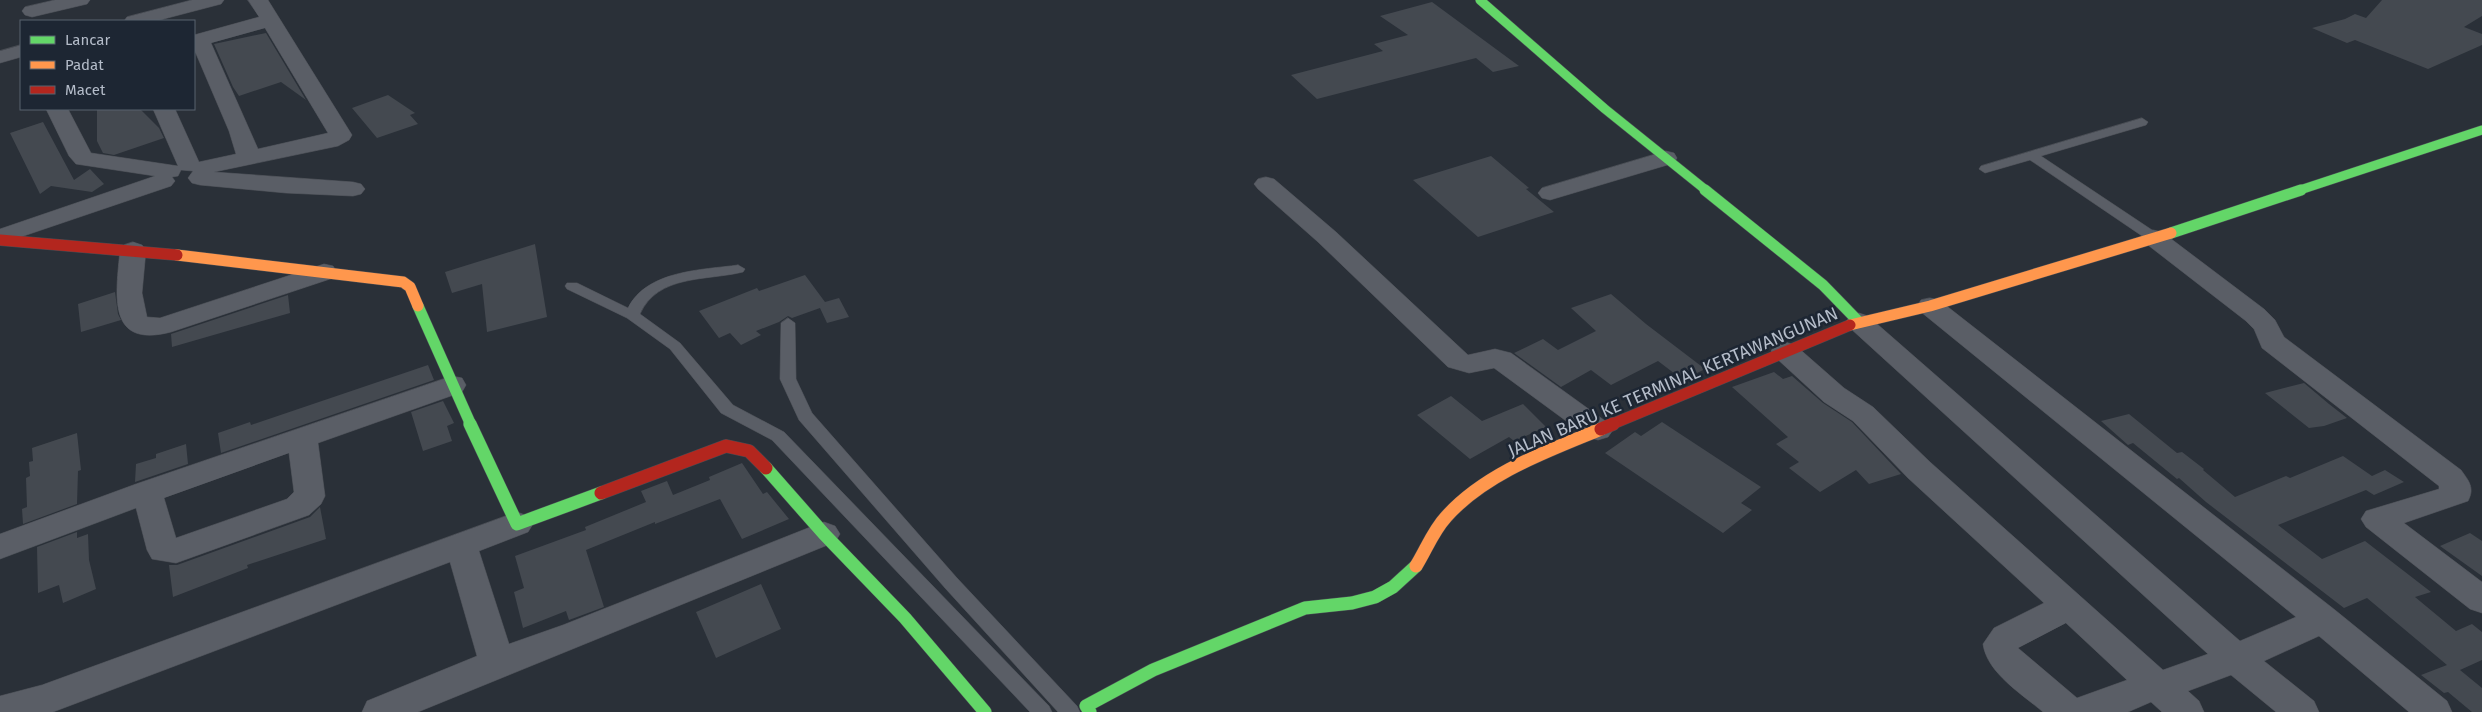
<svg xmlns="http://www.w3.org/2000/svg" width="2482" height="712" font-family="'Fira Sans',sans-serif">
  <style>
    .building { fill: #444950 }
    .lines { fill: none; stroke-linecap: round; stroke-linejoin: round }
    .lane-casing { stroke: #484c53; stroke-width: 1 }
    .street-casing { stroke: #484c53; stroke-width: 1 }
    .fast-far2-casing { stroke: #484c53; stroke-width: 10 }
    .fast-far1-casing { stroke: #484c53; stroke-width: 12 }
    .fast-casing { stroke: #484c53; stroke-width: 14 }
    .slow-far1-casing { stroke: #484c53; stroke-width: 12 }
    .slow-casing { stroke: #484c53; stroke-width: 14 }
    .jam-far1-casing { stroke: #484c53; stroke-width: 12 }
    .jam-casing { stroke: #484c53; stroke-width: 14 }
    .lane { fill: #5a5e66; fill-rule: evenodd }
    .street { fill: #5a5e66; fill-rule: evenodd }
    .fast-far2 { stroke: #63d668; stroke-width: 9 }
    .fast-far1 { stroke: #63d668; stroke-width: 11 }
    .fast { stroke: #63d668; stroke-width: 13 }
    .slow-far1 { stroke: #ff974d; stroke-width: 11 }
    .slow { stroke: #ff974d; stroke-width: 13 }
    .jam-far1 { stroke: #b3261e; stroke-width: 11 }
    .jam { stroke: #b3261e; stroke-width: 13 }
    .labels { text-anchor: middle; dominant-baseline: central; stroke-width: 5; stroke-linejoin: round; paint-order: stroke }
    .street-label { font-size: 18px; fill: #b4bcc9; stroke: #1d2633 }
  </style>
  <rect width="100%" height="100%" fill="#2a3038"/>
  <path class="building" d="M2382,0H2482V16L2464,27L2482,34V45L2428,69L2355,40L2347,43L2312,28L2345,19L2355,14L2366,18Z
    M1432,2L1519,66L1493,72L1476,58L1317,99L1291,75L1383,51L1374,44L1408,35L1380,16Z
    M266,33L306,100L281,82L239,96L233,87L214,44Z
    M388,95L415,113L410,115L418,124L377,138L352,108Z
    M97,109H140L159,128L164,138L114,155L103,153L97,141Z
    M43,122L74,180L90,169L104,184L92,192L51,186L40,194L10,133Z
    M1491,156L1529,188L1526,189L1554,212L1478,237L1413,180Z
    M535,244L547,317L487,332L482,284L452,293L445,272Z
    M805,275L825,302L839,298L849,317L827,323L820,308L792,318L788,316L779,322L756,331L761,335L741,345L730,333L719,338L699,311L757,288L759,291Z
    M115,292L118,314L121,320L81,332L78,304Z
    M1611,294L1646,324L1705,369L1683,380L1658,361L1611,385L1591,370L1561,387L1514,353L1543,339L1558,350L1596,331L1571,308Z
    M288,295L290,313L172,347L171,334Z
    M428,365L434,380L221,453L218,433L250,422L251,425Z
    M1774,372L1783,379L1792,376L1823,403L1852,422L1901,474L1869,484L1856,470L1820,492L1789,468L1799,462L1776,444L1788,437L1732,387Z
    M2304,383L2329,404L2347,418L2324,426L2309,428L2265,393Z
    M1451,396L1482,421L1523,404L1546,427L1514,441L1509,437L1470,459L1417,415Z
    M443,401L454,423L447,426L452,441L423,451L411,412Z
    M2129,414L2177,453L2182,452L2204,469L2203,470L2235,497L2286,476L2290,478L2343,456L2372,476L2385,470L2404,482L2374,495L2366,490L2278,525L2322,559L2365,541L2431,592L2415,597L2456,631L2472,624L2482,632V660L2460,670L2482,688V712H2472L2448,692L2444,693L2421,675L2447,665L2367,598L2344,608L2206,502L2179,478L2177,479L2133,443L2128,445L2101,421Z
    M1662,422L1761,487L1741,503L1752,510L1723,533L1605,453L1635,432L1641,436Z
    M77,433L81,470L78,471L77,504L23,524L22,509L27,507L26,478L30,476L29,462L33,461L32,448Z
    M186,444L188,464L135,482L136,464L156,458V454Z
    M742,463L763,494L767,492L789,519L742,539L720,499L655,524V522L586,550L604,607L569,620L566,611L523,628L514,592L524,588L515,556L586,530L585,527L646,502L641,491L667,481L673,495L710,480L709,477Z
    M320,507L326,539L247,565L248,568L173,597L169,565H177L310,517Z
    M77,532V538L88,534L89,560L96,589L63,603L59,585L38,593L37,547Z
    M2470,533L2482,541V576L2440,546Z
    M761,584L781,629L716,658L696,612Z"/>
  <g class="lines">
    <g class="lane-casing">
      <path id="lane" d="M2142,118L2148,122L2146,125L2041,156L2158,234L2160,237L2158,240H2148L2030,160L1985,173L1979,169L1981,166Z
        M738,265L745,269L743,272C707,281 658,274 640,314L680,343L733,405L784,432L1049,706L1052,712H1030L772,440L721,413L670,349L627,318L567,289L565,286L567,283H577L628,308C647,270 702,270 738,265Z
        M788,318L795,323L796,379L812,413L957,578L1077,706L1080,712H1058L945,588L799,420L780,379L781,323Z"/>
    </g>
    <g class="street-casing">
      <path id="street" d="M55,0H90L87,4L32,17L25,15L22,11L25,7Z
        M192,0H224L221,4L156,21H124L127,17Z
        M248,0H268L352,135L349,140L338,146L214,172L353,182L361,184L365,189L361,194L353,196L286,193L200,185L192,183L188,178L193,171L181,170L178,176L172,177L175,181L171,186L0,244V229L155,176L76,164L69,156L46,109H68L91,153L178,166L153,109H175L199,162L236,154L229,131L194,49V35L259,17ZM265,28L328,133L258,149L211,43Z
        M21,45V57L0,63V51Z
        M1666,151L1674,153L1677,158L1674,163L1550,200L1542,198L1538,193L1542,188Z
        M1266,177L1274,179L1336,232L1468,355L1495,349L1511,353L1608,423L1613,430L1608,437L1598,440L1588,437L1494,368L1469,373L1448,367L1318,242L1258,189L1254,184L1258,179Z
        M2153,230L2162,232L2264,309L2275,320L2284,337L2461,470C2469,481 2475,488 2468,501L2404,523L2482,582V613L2470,609L2366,527L2361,519L2366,511L2439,489V486L2262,348L2254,329L2246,321L2144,242L2141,237L2144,232Z
        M133,242L142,245L146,250L142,293L147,317L160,318L324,264L333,266L337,272L333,278L171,332C106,349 116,294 120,250L124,245Z
        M1930,298L1939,300L2335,610L2447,701L2452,712H2409L2319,636L2264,661L2314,701L2319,712H2276L2231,675L2188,691L2199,701L2204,712H2162L2151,702L2128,712H2043C2022,694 1987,673 1983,644L1994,628L2044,603L1908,478L1853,421L1824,402L1775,357L1771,351L1775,345L1785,342L1795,345L1844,388L1873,407L1930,462L2163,670L2208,654L1850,328L1846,322L1850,316L1859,313L1868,316L2240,641L2296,617L1921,312L1917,306L1921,300ZM2066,623L2127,680L2077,698L2018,648Z
        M452,376L462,378L466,385L462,392L318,443L325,496L321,504L309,515L176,563L152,559L147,550L136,508L0,559V534L136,484ZM289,453L294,492L287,499L176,538L164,498Z
        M517,512L528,516L533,524L528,532L479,551L509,644L563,625L813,526L824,522L835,526L840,534L835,542L418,712H362L367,701L477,656L450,562L53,712H0V696L42,685Z"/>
    </g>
    <g class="fast-far2-casing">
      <path id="fast-far2" d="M1480,0L1605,109L1707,191
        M2297,191L2482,130"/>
    </g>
    <g class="fast-far1-casing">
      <path id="fast-far1" d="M1705,190L1823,285L1859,322
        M2171,233L2301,190
        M418,306L471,425"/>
    </g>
    <g class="fast-casing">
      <path id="fast" d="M470,424L517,524L601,493
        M766,468L824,534L905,618L985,712
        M1090,712L1086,706L1153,670L1305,608L1352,603L1375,597L1393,587L1416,566"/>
    </g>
    <g class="slow-far1-casing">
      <path id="slow-far1" d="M177,255L403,282L410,287L418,306
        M1850,325L1930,306L2171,233"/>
    </g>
    <g class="slow-casing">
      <path id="slow" d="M1416,566C1426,550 1433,531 1446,517C1485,473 1548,451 1601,429"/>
    </g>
    <g class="jam-far1-casing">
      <path id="jam-far1" d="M0,240L177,255
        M1610,425L1850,325"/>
    </g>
    <g class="jam-casing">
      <path id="jam" d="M1601,429L1613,424
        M601,493L726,446L749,451L766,468"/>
    </g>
    <use href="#lane" class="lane"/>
    <use href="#street" class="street"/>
    <use href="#fast-far2" class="fast-far2"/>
    <use href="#fast-far1" class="fast-far1"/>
    <use href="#fast" class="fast"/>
    <use href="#slow-far1" class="slow-far1"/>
    <use href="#slow" class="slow"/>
    <use href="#jam-far1" class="jam-far1"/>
    <use href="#jam" class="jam"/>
  </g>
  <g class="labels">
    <g class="street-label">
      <text transform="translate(1673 382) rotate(-23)">JALAN BARU KE TERMINAL KERTAWANGUNAN</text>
    </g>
  </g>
  <rect x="20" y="20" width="175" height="90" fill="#1d2633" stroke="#59626f"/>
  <rect x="30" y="36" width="25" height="8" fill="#63d668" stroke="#59626f"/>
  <text x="65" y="45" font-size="15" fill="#b4bcc9">Lancar</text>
  <rect x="30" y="61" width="25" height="8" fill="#ff974d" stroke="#59626f"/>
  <text x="65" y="70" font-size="15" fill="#b4bcc9">Padat</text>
  <rect x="30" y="86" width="25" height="8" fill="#b3261e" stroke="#59626f"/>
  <text x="65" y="95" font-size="15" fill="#b4bcc9">Macet</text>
</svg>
